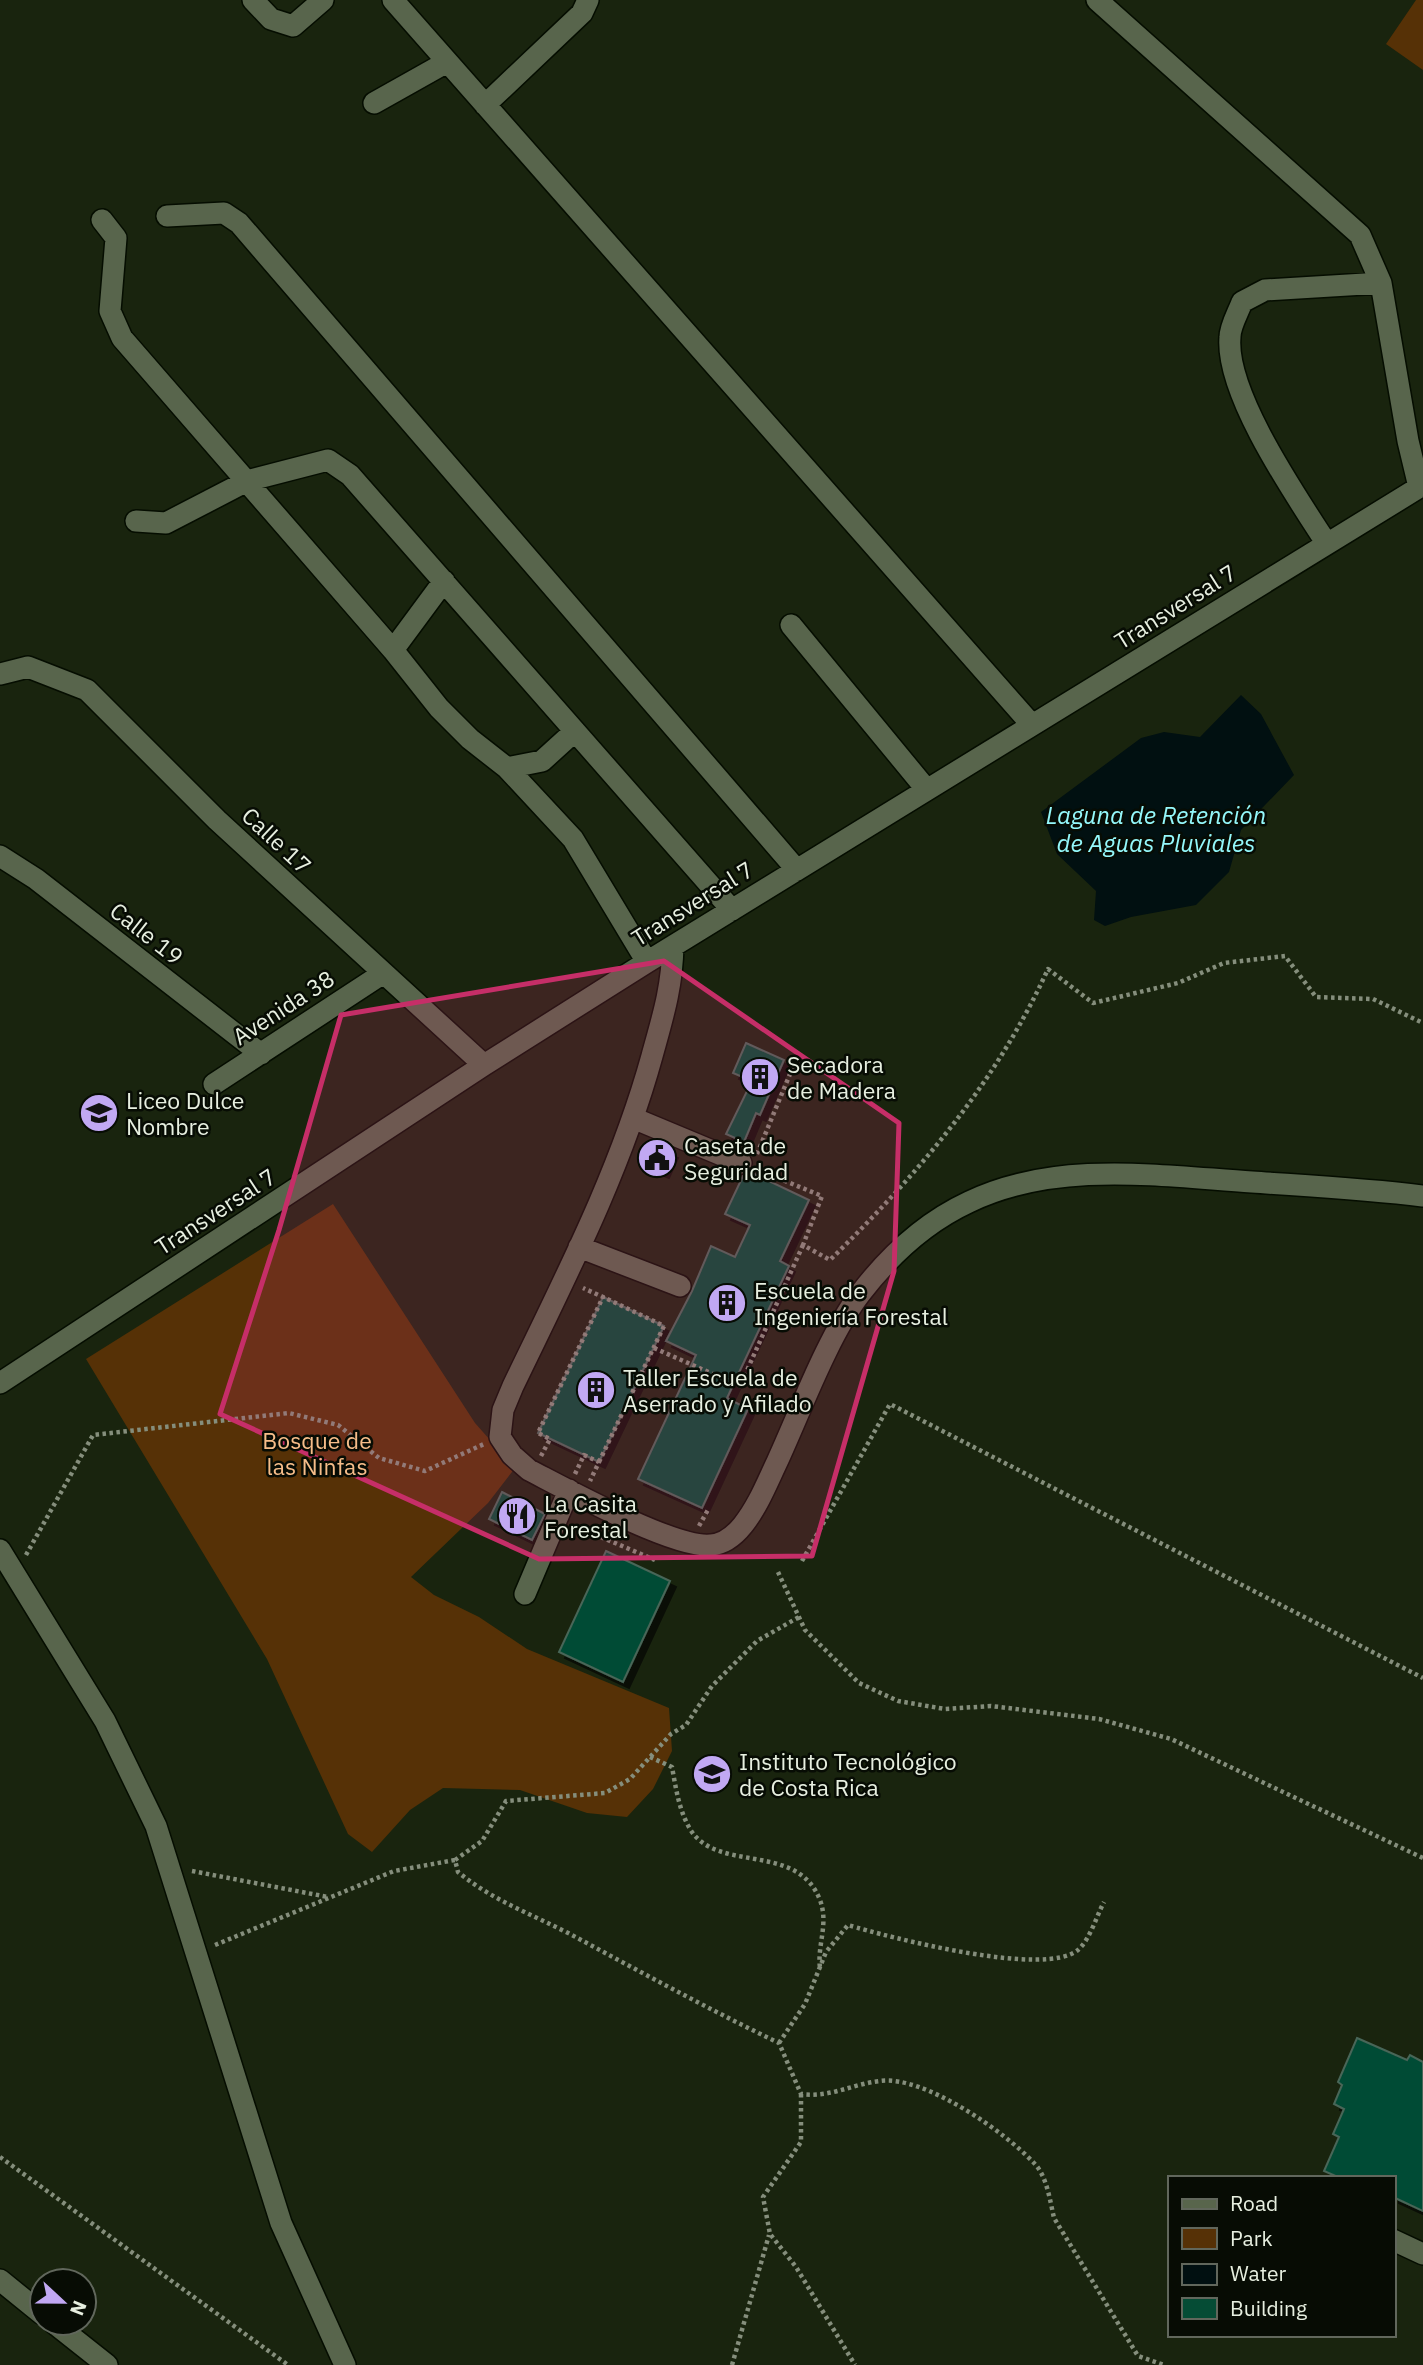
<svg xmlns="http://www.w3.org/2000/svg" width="1423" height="2365" font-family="'IBM Plex Sans',sans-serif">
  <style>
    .green { fill: #563106 }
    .water { fill: #011011 }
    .building { fill: #054c35; stroke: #486658; stroke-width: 2; filter: url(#shadow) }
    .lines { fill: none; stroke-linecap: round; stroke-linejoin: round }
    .minor-casing { stroke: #050d00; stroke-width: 24 }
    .path { stroke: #858e7c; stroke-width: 4.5; stroke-dasharray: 3.5 3.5; stroke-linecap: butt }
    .minor { stroke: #58654c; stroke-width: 21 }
    .marked { fill: #c62e68; fill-opacity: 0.2; stroke: #c62e68; stroke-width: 5; stroke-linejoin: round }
    .labels { text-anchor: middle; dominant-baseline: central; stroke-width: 5; stroke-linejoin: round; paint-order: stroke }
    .street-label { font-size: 23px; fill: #e7efe0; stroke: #070c04 }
    .poi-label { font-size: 23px; fill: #e7efe0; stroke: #070c04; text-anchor: start }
    .park-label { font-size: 23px; fill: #f6bd89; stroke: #070c04 }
    .water-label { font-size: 24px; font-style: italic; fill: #94f8fb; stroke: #070c04 }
  </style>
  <defs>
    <filter id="shadow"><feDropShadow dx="6" dy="6" stdDeviation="0" flood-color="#0009"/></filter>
  </defs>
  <rect width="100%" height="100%" fill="#19240e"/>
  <path class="green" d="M1416,0H1423V70L1386,44Z
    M333,1204L475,1423L515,1468L488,1503L411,1577L434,1595L479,1617L527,1649L669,1708L672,1751L653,1789L627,1817L587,1813L520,1790L443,1788L410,1810L372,1852L348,1834L267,1659L86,1359Z"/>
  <path class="water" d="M1241,695L1261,714L1294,775L1241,830L1229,872L1196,905L1131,917L1105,926L1094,920L1096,891L1057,854L1041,812L1141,738L1164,732L1200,737Z"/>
  <path class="building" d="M746,1043L784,1060L760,1115L756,1113L744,1142L726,1134L752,1081L733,1073Z
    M651,1144L672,1152L663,1172L642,1164Z
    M750,1172L809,1200L780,1261L789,1266L727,1398L748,1409L702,1508L638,1479L696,1355L666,1341L692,1291L711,1246L735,1257L750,1225L725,1214L743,1176Z
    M603,1297L664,1326L599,1462L538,1433Z
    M502,1492L545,1514L532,1540L489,1519Z
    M606,1551L670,1581L623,1682L559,1652Z
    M1357,2038L1407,2060L1410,2055L1423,2062V2211L1393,2197V2178H1340L1324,2171L1339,2137L1333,2134L1344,2109L1334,2104L1342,2085L1338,2082Z"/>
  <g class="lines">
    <g class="minor-casing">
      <path id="minor" d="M253,0L271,19L293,26L323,0
        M393,0L1032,725
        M1097,0L1360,235L1381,283L1408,441L1419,487
        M374,103L447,62
        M485,105L582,13L588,0
        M167,216L224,213L239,223L797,870
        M102,220L116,238L110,311L122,338L393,650L439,708L470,739L507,768L573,839L647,962
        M136,521L166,523L247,481L328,460L350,475L732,910
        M1327,544C1296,496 1225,393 1230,337C1230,326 1238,313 1242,302L1265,290L1381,283
        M791,625L927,790
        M393,650L444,581
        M0,674L28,667L87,690L217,820L484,1065
        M507,768L542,761L575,731
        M0,856L36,879L261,1054
        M673,946C672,988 663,1016 652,1056C620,1172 565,1278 513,1386L503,1410L500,1437L512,1455L529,1470C566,1489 675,1549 711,1545C725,1544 735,1535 743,1525C758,1506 767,1483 777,1462C800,1412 828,1336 860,1294C889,1256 926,1222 969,1202C1056,1160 1159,1176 1252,1182C1309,1186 1366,1189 1423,1196
        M214,1084L382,974
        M633,1118L741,1163
        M579,1247L680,1286
        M0,1383L484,1065L647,962L1423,485
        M0,1550L105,1721L156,1826L281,2223L345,2365
        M525,1594L569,1490
        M1393,2240L1423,2254
        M0,2280L42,2314
        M54,2323L107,2365"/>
    </g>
    <path class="path" d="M757,1154L797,1057
      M758,1170L822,1196L803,1245L830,1260C919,1173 996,1083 1048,969L1093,1003L1178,983L1224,963L1285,956L1316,997L1373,999L1423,1023
      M654,1348L740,1386L803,1245
      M541,1456L550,1439L538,1433L603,1297L583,1288
      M599,1462L664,1326L603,1297
      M575,1474L584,1455L599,1462L590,1481
      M575,1526L655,1560
      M699,1526L709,1508
      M26,1555L93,1435L289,1413L338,1425L379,1458L425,1471L484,1444
      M802,1561L890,1404L1423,1678
      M778,1572L805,1630L859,1683L898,1701L945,1709L991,1706L1099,1719L1171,1739L1423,1858
      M650,1757L672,1767C676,1789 679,1810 690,1829C717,1874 797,1841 820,1900C829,1924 817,1945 820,1968
      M455,1860L482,1841L506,1801L605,1793L630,1779L671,1734L686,1725L712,1686L757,1641L799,1617
      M192,1871L328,1897
      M215,1945L394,1871L455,1860L458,1872C492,1900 531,1914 570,1934C639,1971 708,2009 779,2043L801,2094C830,2098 852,2084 880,2081C924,2075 1005,2132 1034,2163C1047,2176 1050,2201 1054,2218L1138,2356L1164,2365
      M779,2043L805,2004L826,1952L848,1925C888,1937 1048,1979 1079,1949C1090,1939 1097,1915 1104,1902
      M801,2094V2142L763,2197L770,2234L796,2267L855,2365
      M0,2157L288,2365
      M732,2365L769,2235"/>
    <use href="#minor" class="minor"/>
  </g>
  <path class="marked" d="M664,961L899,1123L894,1271L812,1556L539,1559L220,1414L279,1230L341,1015Z"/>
  <defs>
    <g id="building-disc" transform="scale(2.0125)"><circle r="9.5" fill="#c1a8f3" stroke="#070c04"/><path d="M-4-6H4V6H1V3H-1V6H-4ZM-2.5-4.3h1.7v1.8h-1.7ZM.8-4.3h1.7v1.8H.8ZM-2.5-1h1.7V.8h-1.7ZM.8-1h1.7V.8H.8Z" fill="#111"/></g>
    <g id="school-disc" transform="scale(2.0125)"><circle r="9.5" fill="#c1a8f3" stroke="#070c04"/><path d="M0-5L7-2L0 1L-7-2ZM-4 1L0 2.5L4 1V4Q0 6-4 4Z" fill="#111"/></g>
    <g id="civic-disc" transform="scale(2.0125)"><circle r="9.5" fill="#c1a8f3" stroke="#070c04"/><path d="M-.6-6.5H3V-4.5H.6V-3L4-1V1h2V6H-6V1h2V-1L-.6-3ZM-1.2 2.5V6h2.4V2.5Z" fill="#111"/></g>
    <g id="restaurant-disc" transform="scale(2.0125)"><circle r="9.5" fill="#c1a8f3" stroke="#070c04"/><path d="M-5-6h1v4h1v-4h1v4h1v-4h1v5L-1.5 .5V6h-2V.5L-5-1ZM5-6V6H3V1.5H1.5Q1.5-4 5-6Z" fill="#111"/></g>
    <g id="university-disc" transform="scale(2.0125)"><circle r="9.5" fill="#c1a8f3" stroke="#070c04"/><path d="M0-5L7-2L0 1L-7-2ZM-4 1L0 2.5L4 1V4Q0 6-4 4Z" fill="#111"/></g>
  </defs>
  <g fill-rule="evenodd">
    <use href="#building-disc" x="760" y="1077"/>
    <use href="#school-disc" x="99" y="1113"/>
    <use href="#civic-disc" x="657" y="1158"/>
    <use href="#building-disc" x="727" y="1303"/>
    <use href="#building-disc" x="596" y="1390"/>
    <use href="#restaurant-disc" x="517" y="1516"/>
    <use href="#university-disc" x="712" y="1774"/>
  </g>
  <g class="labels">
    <g class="street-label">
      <text transform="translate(1175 606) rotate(-32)">Transversal 7</text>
      <text transform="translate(277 840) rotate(43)">Calle 17</text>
      <text transform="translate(692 903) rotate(-32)">Transversal 7</text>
      <text transform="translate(147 933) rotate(38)">Calle 19</text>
      <text transform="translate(283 1007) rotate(-33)">Avenida 38</text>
      <text transform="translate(215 1211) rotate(-33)">Transversal 7</text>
    </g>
    <g class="poi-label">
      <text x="787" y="1064">Secadora<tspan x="787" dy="26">de Madera</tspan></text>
      <text x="126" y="1100">Liceo Dulce<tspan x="126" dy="26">Nombre</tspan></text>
      <text x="684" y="1145">Caseta de<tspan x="684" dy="26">Seguridad</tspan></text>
      <text x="754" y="1290">Escuela de<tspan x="754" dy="26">Ingeniería Forestal</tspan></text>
      <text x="623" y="1377">Taller Escuela de<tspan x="623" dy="26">Aserrado y Afilado</tspan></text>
      <text x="544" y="1503">La Casita<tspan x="544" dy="26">Forestal</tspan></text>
      <text x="739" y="1761">Instituto Tecnológico<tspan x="739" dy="26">de Costa Rica</tspan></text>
    </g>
    <g class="park-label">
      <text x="317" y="1440">Bosque de<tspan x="317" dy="26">las Ninfas</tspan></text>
    </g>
    <g class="water-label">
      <text x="1156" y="815">Laguna de Retención<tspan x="1156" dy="28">de Aguas Pluviales</tspan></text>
    </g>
  </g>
  <rect x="1168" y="2176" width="228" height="161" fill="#070c04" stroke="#61675c" stroke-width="2"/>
  <rect x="1182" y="2199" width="35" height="10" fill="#58654c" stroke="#61675c" stroke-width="2"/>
  <text x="1230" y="2211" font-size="21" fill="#e7efe0">Road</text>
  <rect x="1182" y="2228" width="35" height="21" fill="#563106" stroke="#61675c" stroke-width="2"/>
  <text x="1230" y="2246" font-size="21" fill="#e7efe0">Park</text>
  <rect x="1182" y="2264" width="35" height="21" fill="#011011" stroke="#61675c" stroke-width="2"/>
  <text x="1230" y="2281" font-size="21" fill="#e7efe0">Water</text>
  <rect x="1182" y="2298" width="35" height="21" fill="#054c35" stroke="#61675c" stroke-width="2"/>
  <text x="1230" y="2316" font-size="21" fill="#e7efe0">Building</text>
  <g transform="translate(63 2302) rotate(112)"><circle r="33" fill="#070c04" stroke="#61675c" stroke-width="2"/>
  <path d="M0-5L12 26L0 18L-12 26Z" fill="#c1a8f3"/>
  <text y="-10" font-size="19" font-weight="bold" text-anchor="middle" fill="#e7efe0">N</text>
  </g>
</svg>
